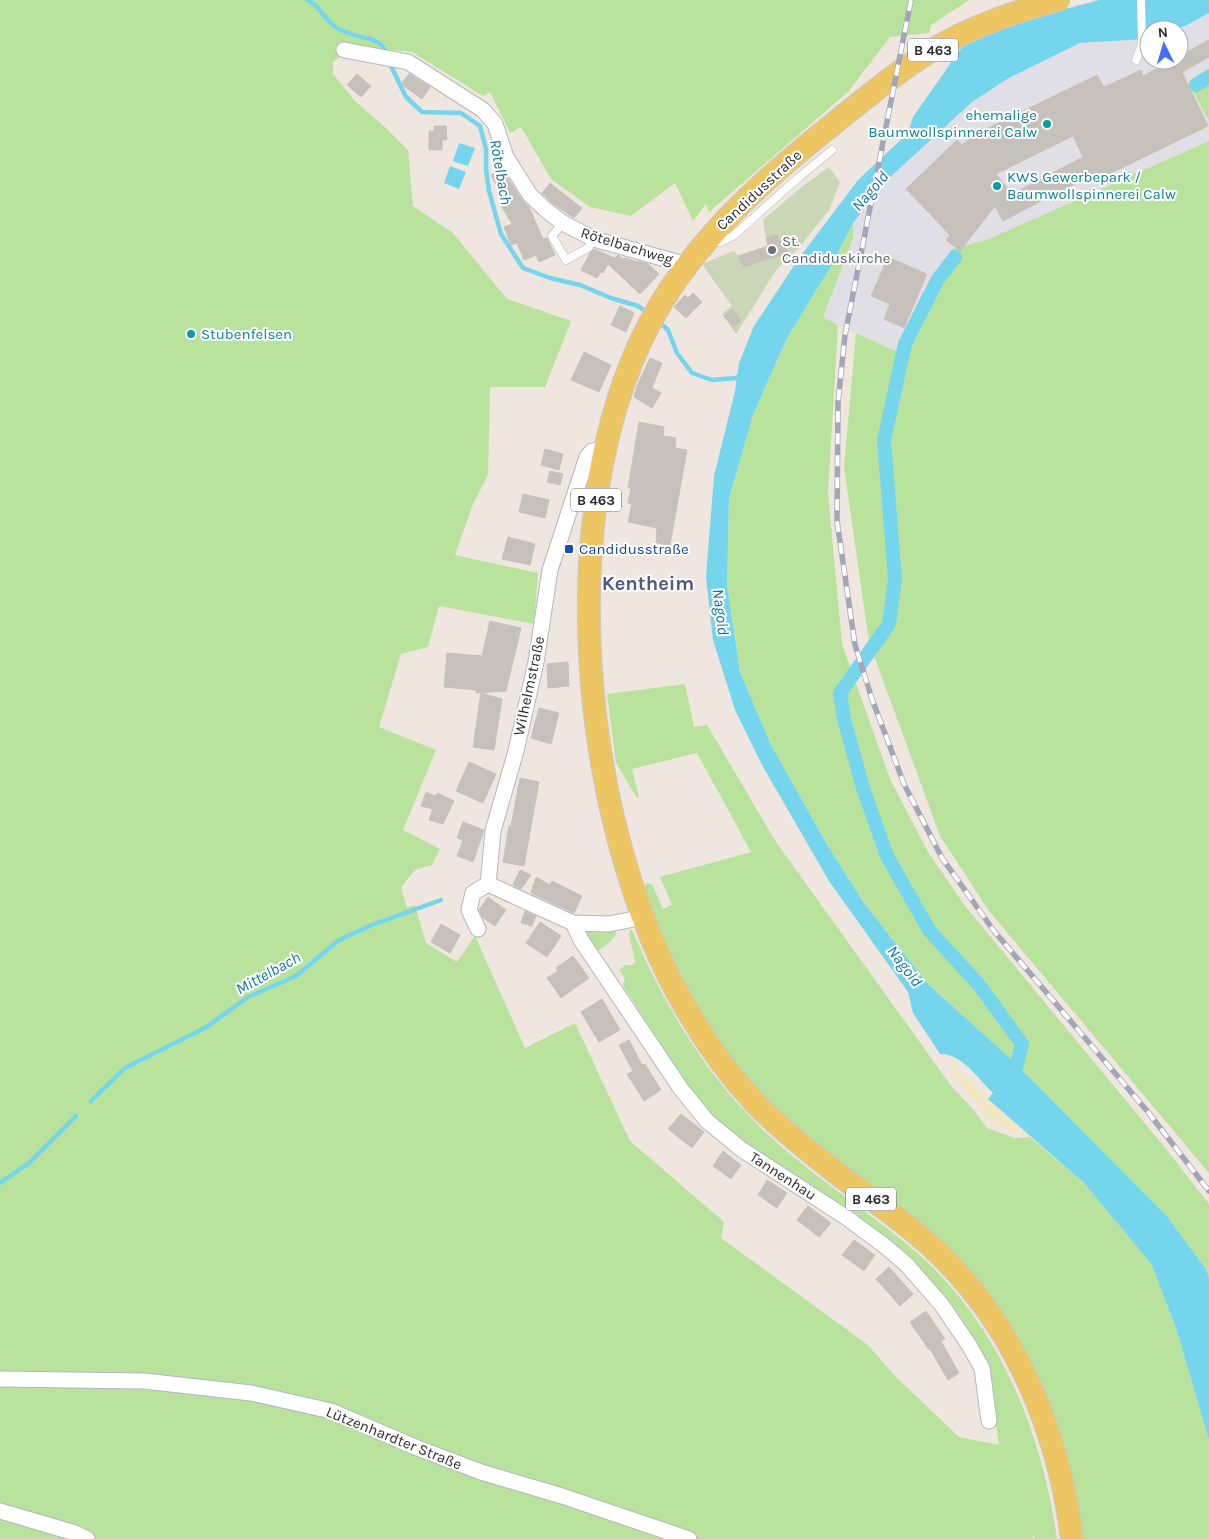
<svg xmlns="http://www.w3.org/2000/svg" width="1209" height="1539" font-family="Karla,sans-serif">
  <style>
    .industrial { fill: #e1dfe6 }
    .green { fill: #b9e39d }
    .sand { fill: #f1e7c3 }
    .cemetery { fill: #c9d7b7 }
    .water { fill: #75d5ed }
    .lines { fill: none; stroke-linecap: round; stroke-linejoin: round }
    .stream { stroke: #75d5ed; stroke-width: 4.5 }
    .canal { stroke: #75d5ed; stroke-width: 14 }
    .building { fill: #c6c0bb; stroke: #c9c2b9; fill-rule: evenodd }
    .service-casing { stroke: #b2b6bf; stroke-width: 9 }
    .minor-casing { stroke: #b2b6bf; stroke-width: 17 }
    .primary-casing { stroke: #c8c8c8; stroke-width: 24 }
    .service { stroke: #fff; stroke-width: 8 }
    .minor { stroke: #fff; stroke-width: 15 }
    .primary { stroke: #eec563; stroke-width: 22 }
    .rail-casing { stroke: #a2a6b6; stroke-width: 5.5 }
    .rail { stroke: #fff; stroke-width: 4; stroke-dasharray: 11; stroke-linecap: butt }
    .culture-dot { fill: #0f9aa8; stroke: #fff; stroke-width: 2 }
    .worship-dot { fill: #6b7280; stroke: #fff; stroke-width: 2 }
    .transit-dot { fill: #1a4fb4; stroke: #fff; stroke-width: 2 }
    .labels { text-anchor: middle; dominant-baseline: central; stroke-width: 4; stroke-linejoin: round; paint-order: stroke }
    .shield { fill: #fff; stroke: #6b6b6b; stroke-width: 1 }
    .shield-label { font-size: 14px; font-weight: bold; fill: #2c2c2c }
    .culture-label { font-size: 15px; fill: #0d838f; stroke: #fff; text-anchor: start }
    .street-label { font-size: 15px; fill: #2c2c2c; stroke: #fff }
    .worship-label { font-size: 15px; fill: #5b616d; stroke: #fff; text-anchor: start }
    .transit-label { font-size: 15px; fill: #164399; stroke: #fff; text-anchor: start }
    .water-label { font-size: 16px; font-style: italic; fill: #10759d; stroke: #fff }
    .district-label { font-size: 20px; font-weight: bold; fill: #4d597d; stroke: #fff }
  </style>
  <rect width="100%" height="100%" fill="#eee6df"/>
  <path class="industrial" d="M1209,13V68L1188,82L1209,121V141L989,239L952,249L931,279L895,352L823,317L853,239V223L887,180L972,102L1009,78L1080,43L1149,38V60H1179V30H1172L1185,26Z"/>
  <path class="green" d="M0,0H969L931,25L929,33L890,37L848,92L709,212L706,204L693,221L675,183L631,216L590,207L551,179L521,127L510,133L490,92L483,96L412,52L349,46L343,54L333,62V74L355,101L386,128L408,150L413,206L453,233L507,299L571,321L545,387H490L488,475L473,504L455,555L538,573L534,624L439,606L428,647L401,654L379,727L436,750L403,830L440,849L432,865L415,870L401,887L407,908L415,905L426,943L457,962L475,936L525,1048L575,1023L630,1141L724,1222L721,1238L868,1345L895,1376L959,1437L999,1445L988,1370L979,1347L958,1313L933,1283L908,1258L735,1137L707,1112L687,1087L623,985L625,978L619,970L625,965H633L635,961L629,935L630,930H632C662,999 698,1063 750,1117C797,1166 856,1202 908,1245C997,1318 1041,1428 1057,1539H1035L1032,1535L1033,1539H0Z
    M1209,68V121L1188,82Z
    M1209,141V1173L989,911L940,836L869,642L844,467L856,333L895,351L931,279L952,249L989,239Z
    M853,223V239L823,317L838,325L828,493L842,644L890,779L928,852L965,906L1162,1144L1209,1204V1278L1206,1269L1166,1215L1011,1059L928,984L863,902L825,841L770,743L740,672L727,585L729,498L753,415L787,338L830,268Z
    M685,684L694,727L707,725L776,842L952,1087L973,1109L987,1128L1014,1138L1030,1137L1084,1183L1152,1265L1177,1331L1209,1440V1539H1079L1000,1316L762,1099L703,1021L643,894L646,883L652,884L663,909L672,905L660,877L751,852L697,753L632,769L639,797L637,798L616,763L607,694Z
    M588,929L615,930L616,934L609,943L598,951L594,949L584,934Z"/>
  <path class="sand" d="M959,1058L961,1061L955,1066L1024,1132L1012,1131L993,1125L982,1113L975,1102L951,1072V1063Z"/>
  <path class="cemetery" d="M829,167L840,182L829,210L798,249L777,269L736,334L722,314L732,306L702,264L734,251L738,256L743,267L788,253L784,239L779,241L777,235L766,238L763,220L804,185Z"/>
  <path class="water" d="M1099,0H1209V13L1185,26L1172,30H1149V38L1145,39L1080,43L1009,78L972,102L887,180L853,223L830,268L787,338L753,415L729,498L727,585L740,672L770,743L825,841L863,902L928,984L1011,1059L1166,1215L1206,1269L1209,1278V1440L1177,1331L1152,1265L1084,1183L988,1099L993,1093C977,1078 963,1054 940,1054L913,1013L908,992L829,881L762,765L735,710L713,640L706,577L714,476L735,391L739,363L754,326L799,258L858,180L908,133L913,117L962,47L992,33L1043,15Z
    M459,143L475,148L468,166L453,161Z
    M450,166L466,172L459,189L444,183Z"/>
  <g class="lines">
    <path class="stream" d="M307,0C321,5 324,21 336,27C340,30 346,32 351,34C365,39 381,37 387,54
      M389,62L406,97L422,112L461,113L480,126L486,149V169L489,191L501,234L523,268L550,278L580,285L611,298L638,306L649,314
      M659,322L668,330L677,353L692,373L712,380L736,378L742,374
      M91,1101L125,1068L205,1028L248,997L296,976L339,940L372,925L441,900
      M0,1183L29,1163L76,1116"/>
    <path class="canal" d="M1196,85L1209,77
      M955,257L938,279L905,344L884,440L895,579L889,624L840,693L844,719L863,788L887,856L929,930L979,985L1022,1044L1012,1083"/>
  </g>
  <path class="building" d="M1209,40V57L1182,72L1208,126L1095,181L1092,175L1003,221L995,206L960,251L946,240L950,235L906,189L957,140L962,145L976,134L1097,75L1104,87L1141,70L1143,76L1172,60H1179V56ZM1073,136L1083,157L1012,194L996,174Z
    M357,74L371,86L361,97L347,85Z
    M409,74L430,87L422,99L401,84Z
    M434,126H446L447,140H442V150H429V131H434Z
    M502,169L522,200L529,207L543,239L547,238L555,255L539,262L536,255L524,260L517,243L511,245L504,227L512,224L500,204L505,201L491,175Z
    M550,183L582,208L574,218L552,203L542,193Z
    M777,234L779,241L784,239L788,253L743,267L738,256L768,246L766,238Z
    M594,249L615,258L618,255L623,259L626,258L637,262L638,261L648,264L659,274L640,294L608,264L603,273L601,272L597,278L581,270L590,253Z
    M888,257L927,274L904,328L884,319L890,304L871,296Z
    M693,293L702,302L686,318L674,307L685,295L688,298Z
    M620,306L634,313L626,332L611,325Z
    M733,309L741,321L733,327L724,316Z
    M584,352L611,365L599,392L571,380Z
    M650,358L662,363L652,388L661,393L652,408L634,397L637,386Z
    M639,422L664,427L663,436L676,438L675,448L687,450L670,545L656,543L657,528L628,522L632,504L628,503L631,488H628Z
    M545,449L563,454L559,470L541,465Z
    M550,471L563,474L560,485L547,482Z
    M523,494L549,500L545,518L519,512Z
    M508,537L535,544L530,565L502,559Z
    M490,621L521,628L506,691L476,693V690L444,687L447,653L482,656Z
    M568,662L569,686L548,688L547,664Z
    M481,693L502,699L494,750L473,747Z
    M539,708L559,713L551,744L531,738Z
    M469,762L496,774L483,803L456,791Z
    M520,778L539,782L524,866L503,862L509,826H511Z
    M426,792L435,796L438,793L454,801L443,824L429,820L433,809L421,806Z
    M463,822L484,830L473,862L457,856L463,840L457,838Z
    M520,870L531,875L521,889L513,885Z
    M536,877L550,885L552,881L582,896L574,913L531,893Z
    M488,897L506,910L495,926L483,918L479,910Z
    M525,911L536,916L532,926L521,923Z
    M540,922L561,936L547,957L526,943Z
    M441,924L460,935L450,953L431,942Z
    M573,956L589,978L561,998L547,978L558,971L556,968Z
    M602,999L620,1030L599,1042L581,1012Z
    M629,1040L642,1065L645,1064L661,1090L644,1101L627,1074L633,1071L619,1045Z
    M681,1114L704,1132L692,1148L668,1129Z
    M723,1151L741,1165L731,1179L713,1166Z
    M767,1180L787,1193L777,1208L758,1195Z
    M808,1206L831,1223L819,1237L797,1220Z
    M854,1240L875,1255L864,1271L842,1255Z
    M889,1267L913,1294L900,1306L876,1279Z
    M926,1311L945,1339L941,1341L959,1373L948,1380L930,1349L929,1350L910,1322Z"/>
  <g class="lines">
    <g class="service-casing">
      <path id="service" d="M1136,60L1142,44L1141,0
        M563,223L552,236L566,260L588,248L594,239
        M711,241L721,242L733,236L798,178L832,150"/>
    </g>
    <g class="minor-casing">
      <path id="minor" d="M344,50L408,62L483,110L495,124L506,157L530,195L546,210L563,223L594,239L687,265
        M488,884L573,923L609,924L644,917
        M573,923L581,940L681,1089L707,1121L741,1149L847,1218L886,1247L906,1264L941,1304L969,1345L982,1368L989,1421
        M478,929L469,910L473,893L488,884L493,831L516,751L536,662L550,570L587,457L592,451L605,450
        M0,1379L144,1381L251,1393L331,1411L415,1447L481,1472L562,1496L689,1539
        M0,1511L75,1533L87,1539"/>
    </g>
    <g class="primary-casing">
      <path id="primary" d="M1058,0C1017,11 978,24 941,45C902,67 867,97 832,125C767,177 704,232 660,305C547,493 578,825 687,1010C706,1043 729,1075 755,1103C781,1130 813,1155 843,1178C876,1203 911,1226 941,1256C1017,1330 1059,1434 1072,1539"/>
    </g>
    <use href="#service" class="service"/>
    <use href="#minor" class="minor"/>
    <use href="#primary" class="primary"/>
    <g class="rail-casing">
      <path id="rail" d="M911,0L845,335L838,403L837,521L855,645L872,699L904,784L942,858L994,931L1148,1112L1209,1191"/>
    </g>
    <use href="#rail" class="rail"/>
  </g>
  <g class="culture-dot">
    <circle cx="1047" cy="124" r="5"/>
    <circle cx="997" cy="186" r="5"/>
    <circle cx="191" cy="334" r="5"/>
  </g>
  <circle class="worship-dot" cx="772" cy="250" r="5"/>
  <rect class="transit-dot" x="564" y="544" width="10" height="10" rx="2.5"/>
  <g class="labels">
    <g class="shield">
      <rect x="908" y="38.5" width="50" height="23" rx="4"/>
      <rect x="571" y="488.5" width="50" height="23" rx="4"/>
      <rect x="846" y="1187.5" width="50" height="23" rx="4"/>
    </g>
    <g class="shield-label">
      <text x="933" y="50">B 463</text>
      <text x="596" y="500">B 463</text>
      <text x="871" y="1199">B 463</text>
    </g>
    <g class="culture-label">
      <text x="1037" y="115" text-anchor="end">ehemalige<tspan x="1037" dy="17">Baumwollspinnerei Calw</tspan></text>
      <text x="1007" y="177">KWS Gewerbepark /<tspan x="1007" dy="17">Baumwollspinnerei Calw</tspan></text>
      <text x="201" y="334">Stubenfelsen</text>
    </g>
    <g class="street-label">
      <text transform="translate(759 190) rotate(-43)">Candidusstraße</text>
      <text transform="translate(627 246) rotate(17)">Rötelbachweg</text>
      <text transform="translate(529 686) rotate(-78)">Wilhelmstraße</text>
      <text transform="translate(783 1176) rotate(33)">Tannenhau</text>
      <text transform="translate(394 1438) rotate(22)">Lützenhardter Straße</text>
    </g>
    <g class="worship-label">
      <text x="782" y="241">St.<tspan x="782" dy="17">Candiduskirche</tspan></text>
    </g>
    <g class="transit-label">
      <text x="579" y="549">Candidusstraße</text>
    </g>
    <g class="water-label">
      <text transform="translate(501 172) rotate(80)">Rötelbach</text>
      <text transform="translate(870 191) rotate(-49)">Nagold</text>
      <text transform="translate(721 612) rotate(83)">Nagold</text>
      <text transform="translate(905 966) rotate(53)">Nagold</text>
      <text transform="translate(268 973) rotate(-29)">Mittelbach</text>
    </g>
    <g class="district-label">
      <text x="648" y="583">Kentheim</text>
    </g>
  </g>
  <g transform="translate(1164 45) rotate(355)"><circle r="24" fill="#ffffff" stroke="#ababab"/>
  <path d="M0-4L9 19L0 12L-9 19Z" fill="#4370f7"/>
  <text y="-8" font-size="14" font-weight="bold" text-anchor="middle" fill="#2c2c2c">N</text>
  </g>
</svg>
